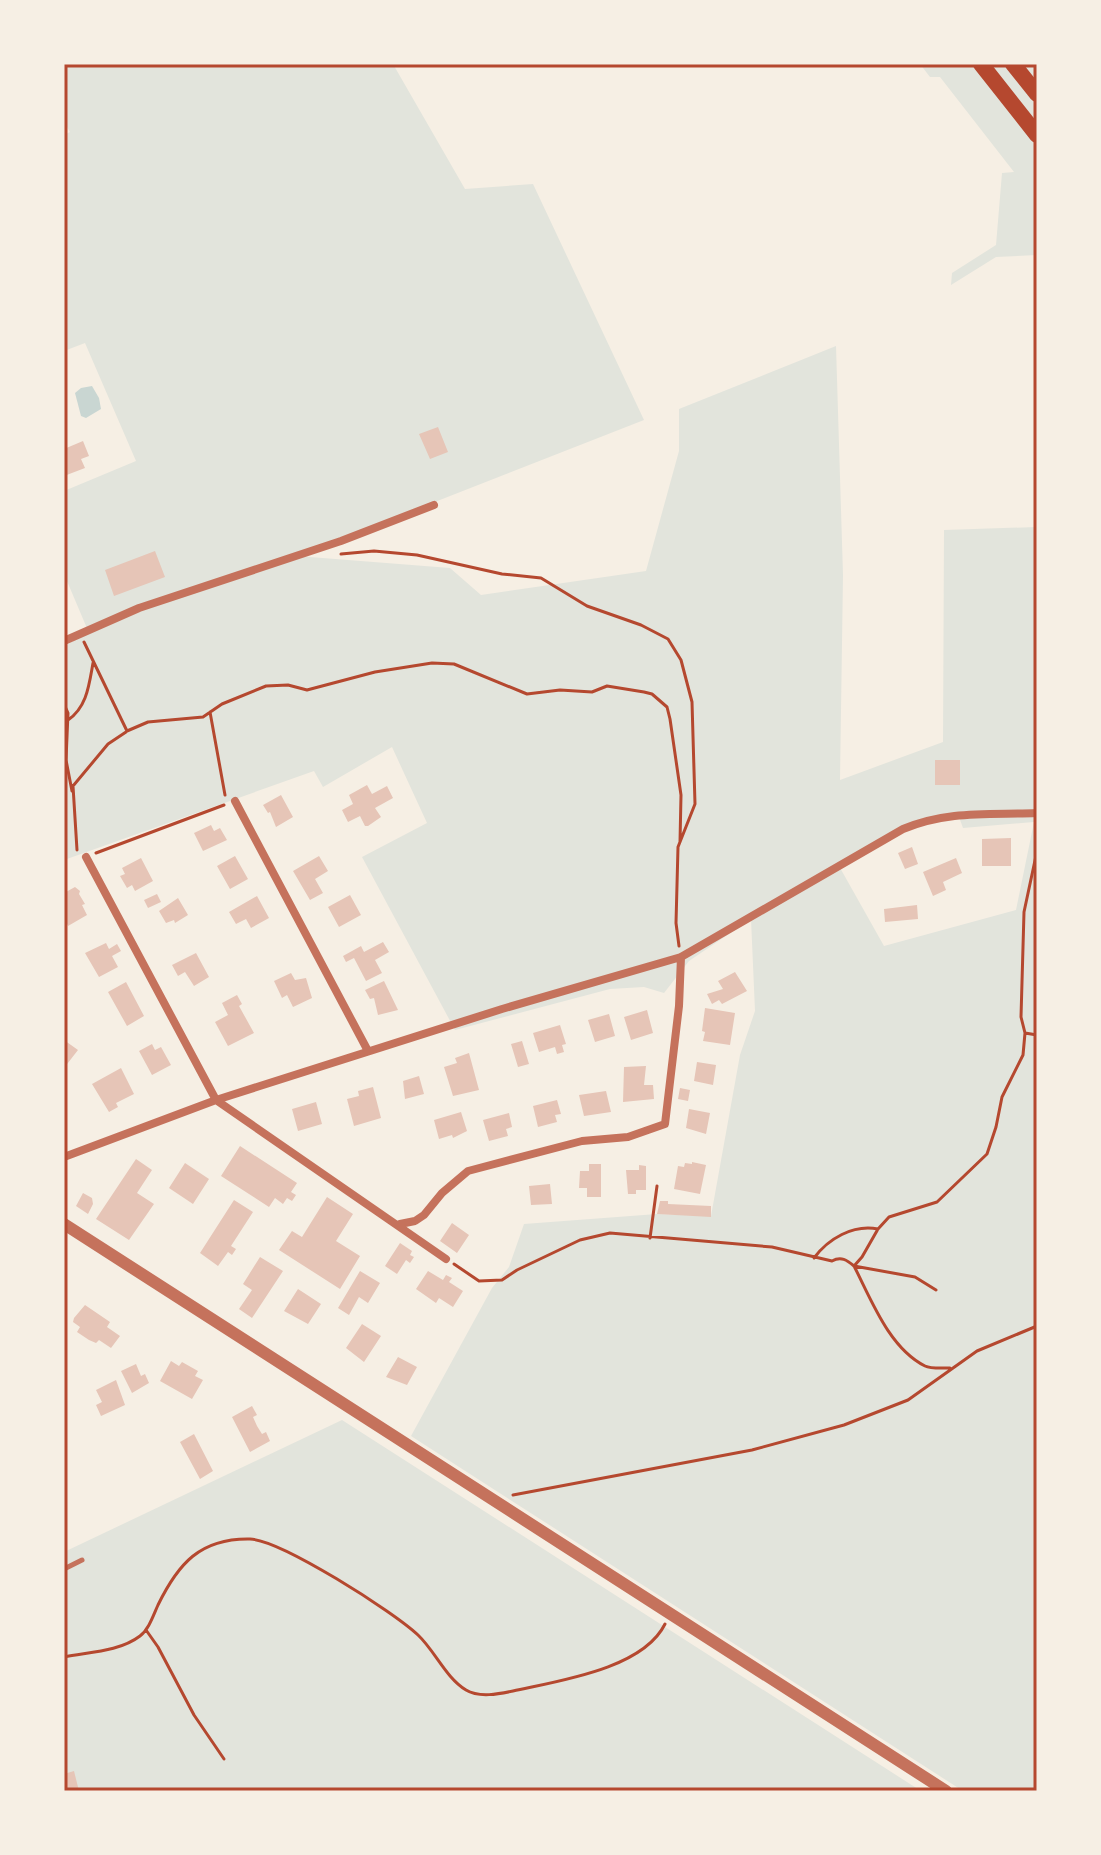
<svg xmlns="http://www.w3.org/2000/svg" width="1101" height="1855" font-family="'DM Sans',sans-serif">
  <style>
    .green { fill: #e2e4dc; fill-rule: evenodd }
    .water { fill: #c9d6d2 }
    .building { fill: #e6c5b7 }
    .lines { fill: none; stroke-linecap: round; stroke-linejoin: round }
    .path { stroke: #b5482f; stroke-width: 3 }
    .service { stroke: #c5725c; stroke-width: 5 }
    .minor { stroke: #c5725c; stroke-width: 8 }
    .tertiary { stroke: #c5725c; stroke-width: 12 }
    .motorway { stroke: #b5482f; stroke-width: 16 }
    .neatline { fill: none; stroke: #b5482f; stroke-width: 3 }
  </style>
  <rect width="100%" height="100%" fill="#f6efe4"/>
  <path class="green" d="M64,64H393L465,189L533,184L644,420L297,556L450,568L481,595L646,571L679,451V409L836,346L843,575L840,780L943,742L944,530L1037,527V1791H963L411,1436L492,1288L509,1267L524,1224L657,1214L711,1216L740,1055L755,1011L751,919L689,961L664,993L644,987L610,989L455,1030L362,857L427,823L392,747L323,787L314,771L64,860V646L89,633L64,574V491L136,461L85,343L64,351V135L70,132L64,122ZM959,817L963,828L1034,822L1016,910L884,946L839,866L927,820Z
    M920,64H1037V255L996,257L951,285L952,273L996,245L1002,173L1014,172L940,77H930Z
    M342,1420L921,1791H64V1552Z"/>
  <path class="water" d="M92,386L99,398L101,409L86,418L81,416L75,393L81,388Z"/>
  <path class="building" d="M438,427L448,452L430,459L419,434Z
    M83,441L89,456L81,459L85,468L64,476V449Z
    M155,551L165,577L114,596L105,570Z
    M935,760H960V785H935Z
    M367,785L372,794L387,786L393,798L375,808L381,817L368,826H365L360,816L348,822L342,810L353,804L349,795Z
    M281,795L293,817L276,827L270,812L268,813L263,805Z
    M211,825L214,831L220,828L227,840L203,851L194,833Z
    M1011,838V866H982V839Z
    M912,847L918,864L905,869L898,853Z
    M235,856L248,879L230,889L217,866Z
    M319,856L328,871L315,879L323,893L310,900L293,871Z
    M141,858L153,881L135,891L132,885L127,888L120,876L125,874L122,868Z
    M956,858L962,873L943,882L946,890L933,896L923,872Z
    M75,887L80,891L79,894L85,904L82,905L87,915L68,926L64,917V893Z
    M157,894L161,902L148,908L144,900Z
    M350,895L361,915L339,927L328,907Z
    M257,896L269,918L251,928L246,919L236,924L229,912Z
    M178,898L188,915L175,923L174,920L166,923L159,911Z
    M917,905L918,919L885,922L884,909Z
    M383,942L389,952L375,960L382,973L366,981L354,958L346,962L343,956L361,946L364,952Z
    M106,943L109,949L117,944L121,951L112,956L118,967L99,977L85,953Z
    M196,953L209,977L194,986L185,972L178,976L172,965Z
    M735,972L747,991L722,1004L719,1000L712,1004L707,994L723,989L718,981Z
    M291,973L295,980L306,978L312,998L293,1007L287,995L282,998L274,981Z
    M384,981L398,1010L378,1015L374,998L370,999L365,990Z
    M126,982L144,1016L127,1026L108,992Z
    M237,995L242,1004L239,1006L254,1033L228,1046L215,1022L228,1015L222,1003Z
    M705,1008L735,1013L730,1045L703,1041L705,1032L702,1031Z
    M647,1010L653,1033L631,1040L624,1017Z
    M609,1014L615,1036L595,1042L588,1020Z
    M560,1025L566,1044L562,1045L564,1052L557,1054L555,1047L539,1052L533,1033Z
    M64,1040L78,1050L64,1068Z
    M522,1041L529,1064L518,1067L511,1044Z
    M152,1044L155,1050L161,1047L171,1065L152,1075L139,1051Z
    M469,1053L479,1090L453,1096L444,1067L457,1063L455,1058Z
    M697,1062L716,1065L713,1085L694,1081Z
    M646,1066L644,1085H653L654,1099L623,1102L624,1067Z
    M121,1068L134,1094L116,1103L118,1107L109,1112L92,1084Z
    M419,1076L424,1094L405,1099L403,1081Z
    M373,1087L381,1118L354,1126L347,1099L359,1096L358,1091Z
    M680,1088L690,1090L688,1101L678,1099Z
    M606,1091L611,1112L584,1116L579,1095Z
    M557,1100L561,1114L555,1115L557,1122L538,1127L533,1106Z
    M316,1102L322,1124L298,1131L292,1109Z
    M689,1109L710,1113L706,1134L686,1128Z
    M461,1112L467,1131L453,1138L452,1135L439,1139L434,1120Z
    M509,1113L512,1127L506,1129L508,1136L489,1141L483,1120Z
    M240,1146L297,1183L291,1192L296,1195L292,1201L287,1198L283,1204L275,1198L269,1207L221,1176Z
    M136,1159L152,1170L137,1193L154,1204L129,1240L96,1219Z
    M692,1162L706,1165L700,1194L674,1189L678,1166L684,1167L685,1163L692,1164Z
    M185,1163L209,1179L193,1204L169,1188Z
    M589,1164H601V1197H587V1188H579L580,1171H589Z
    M639,1165L646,1166V1190H636V1194H628L626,1170H639Z
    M550,1184L552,1204L531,1205L529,1186Z
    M83,1193L92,1198L93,1204L88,1214L76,1206Z
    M327,1197L353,1214L336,1241L360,1256L340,1289L279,1250L292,1231L302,1237Z
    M234,1200L253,1212L231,1246L236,1249L232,1255L228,1252L218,1266L200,1253Z
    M660,1201H668V1204L711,1206V1217L657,1214Z
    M452,1223L469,1235L457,1253L440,1241Z
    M400,1243L412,1251L410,1255L414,1257L410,1263L406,1260L397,1274L385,1266Z
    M260,1257L283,1271L252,1318L239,1309L252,1290L243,1284Z
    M360,1271L380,1283L368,1303L359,1297L349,1315L338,1308Z
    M428,1271L443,1280L446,1275L452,1278L449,1282L463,1291L453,1307L439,1298L436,1303L416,1289Z
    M298,1289L321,1304L308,1324L284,1311Z
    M85,1305L110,1322L107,1327L120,1336L111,1348L99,1340L96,1343L89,1340L77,1332L80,1327L73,1322L74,1318Z
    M362,1324L381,1336L364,1362L346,1348Z
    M398,1357L417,1367L407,1385L386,1377Z
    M171,1361L179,1366L182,1362L198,1371L195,1376L203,1380L192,1399L160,1381Z
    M136,1364L141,1376L145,1374L149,1383L132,1393L121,1371Z
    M116,1380L125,1405L101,1416L96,1405L102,1402L96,1390Z
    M252,1406L257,1415L253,1417L257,1426L262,1434L266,1432L270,1441L250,1452L232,1417Z
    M194,1434L213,1471L200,1479L180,1442Z
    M74,1771L79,1791H64V1774Z"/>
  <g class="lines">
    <path class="path" d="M341,554L374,551L417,555L502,574L541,578L587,606L641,625L668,639L681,660L692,702L695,804L678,847L676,923L679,946
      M84,642L127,731L148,722L203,717L222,704L266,686L288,685L307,690L375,672L432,663L454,664L527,694L560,690L592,692L607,686L644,692L652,694L667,707L670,719L681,795L680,842
      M64,704L68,713L66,760L72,791
      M210,712L225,795
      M68,720C87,707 89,685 93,663
      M77,850L73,786L108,744L126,732
      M1037,851L1024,912L1021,1017L1025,1033L1037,1035
      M96,853L224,805
      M650,1238L657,1186
      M814,1258C828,1239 853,1224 878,1229
      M454,1264L479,1281L502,1280L517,1270L580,1240L610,1233L772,1247L832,1261C841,1256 847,1260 854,1266C871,1299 889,1348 925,1366C931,1369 942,1368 950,1368
      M854,1266L862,1257L878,1229L889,1217L937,1202L987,1154L996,1127L1002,1097L1023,1055L1025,1033
      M854,1266L915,1277L936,1290
      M513,1495L752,1450L844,1425L908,1400L977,1351L1037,1326
      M146,1630L158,1647L194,1715L224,1759
      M64,1657C88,1652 119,1652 140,1636C149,1629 153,1616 158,1605C178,1564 200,1538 250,1539C281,1540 394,1612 418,1635C435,1651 446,1678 466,1690C479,1698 499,1694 513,1691C558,1681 643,1669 665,1624"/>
    <path class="service" d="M64,1569L82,1560"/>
    <path class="minor" d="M64,641L139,608L341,541L434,505
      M235,801L368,1051
      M86,857L216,1100L446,1259
      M64,1157L216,1100L502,1009L681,957L903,829C948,810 990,815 1037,813
      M400,1224L415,1221L424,1215L442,1193L468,1171L582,1141L628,1137L665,1124L679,1006L681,957"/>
    <path class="tertiary" d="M64,1224L946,1791"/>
    <path class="motorway" d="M981,64L1037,135
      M1013,64L1037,94"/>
  </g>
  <rect width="1101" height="1855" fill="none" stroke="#f6efe4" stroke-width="132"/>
  <rect x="66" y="66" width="969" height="1723" class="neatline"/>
</svg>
